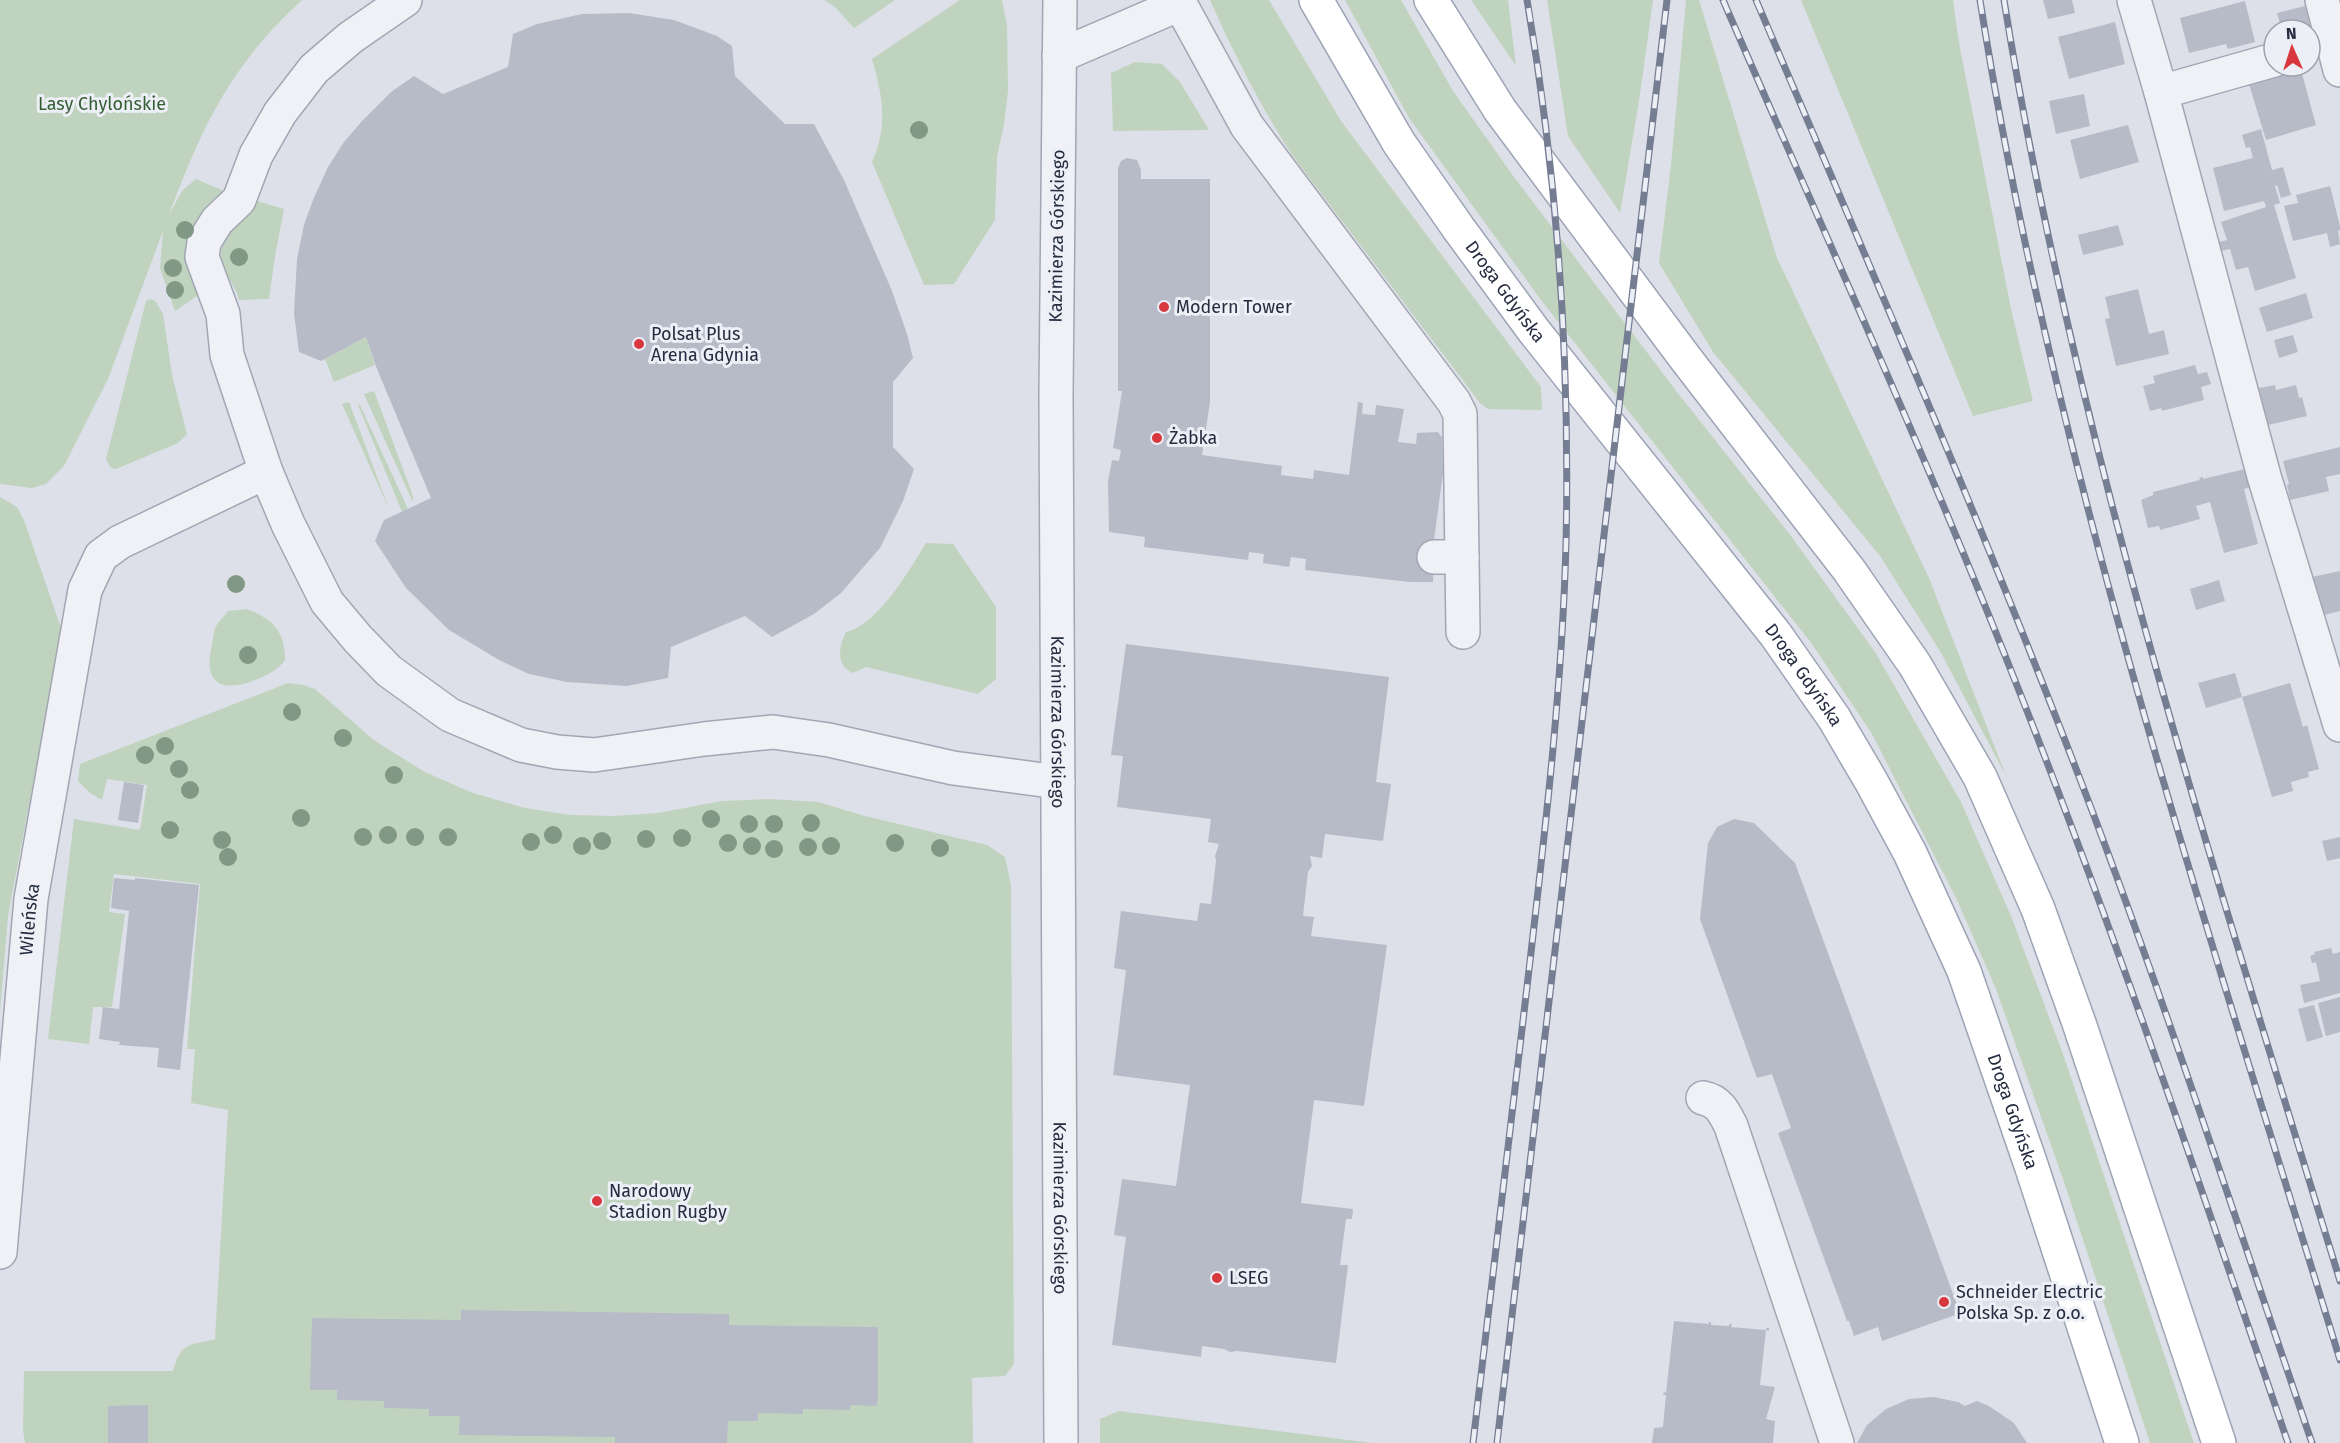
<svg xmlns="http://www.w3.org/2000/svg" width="2340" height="1443" font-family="'Fira Sans',sans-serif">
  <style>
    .green { fill: #c0d3be }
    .building { fill: #b7bbc8 }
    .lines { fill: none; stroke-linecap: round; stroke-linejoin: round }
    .minor-casing { stroke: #a2a6b2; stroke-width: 36 }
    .major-casing { stroke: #9ca3b5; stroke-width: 36 }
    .minor { stroke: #f0f1f6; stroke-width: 33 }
    .major { stroke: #fff; stroke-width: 33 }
    .rail-casing { stroke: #757d93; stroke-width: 7 }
    .rail { stroke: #edeff6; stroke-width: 4.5; stroke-dasharray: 14; stroke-linecap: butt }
    .tree { fill: #819884 }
    .poi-dot { fill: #d8373d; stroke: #edeff6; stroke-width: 2 }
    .labels { text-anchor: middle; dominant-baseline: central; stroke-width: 6; stroke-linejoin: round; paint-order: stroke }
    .park-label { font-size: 18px; fill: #355d32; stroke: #edeff6 }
    .street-label { font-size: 18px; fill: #252c40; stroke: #edeff6 }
    .poi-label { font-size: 18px; fill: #252c40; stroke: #edeff6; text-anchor: start }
  </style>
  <rect width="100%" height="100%" fill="#dde0e8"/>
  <path class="green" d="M0,0H302C231,65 202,126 169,215L182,191L196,179L224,191C181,231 187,241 200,294L175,311L160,268L163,231L108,379L64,466L46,484L32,488L0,484Z
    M824,0H895L854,28L835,7Z
    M960,0H1002L1007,25L1008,91L1004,125L997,156L995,220L954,284L924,285L872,162C888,126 883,97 872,59Z
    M1210,0H1269L1341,121L1541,387L1542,410L1488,409L1480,403L1292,155C1260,105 1234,54 1210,0Z
    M1345,0H1401L1453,91L1514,177L1677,392L1791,536L1875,652L1961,802L2011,916L2063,1054L2194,1443H2150L2064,1182L1996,989L1957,900L1872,734L1812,644L1541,300L1409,118Z
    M1471,0H1508L1516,66Z
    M1547,0H1653L1639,101L1620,213L1568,136Z
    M1686,0H1699L1777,258L1929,578L2006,776L1940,651L1880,556L1713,352L1659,263L1671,165Z
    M1801,0H1953L1959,43L2011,309L2033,401L1973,416Z
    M1135,62L1162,64L1180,82L1209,130L1113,131L1111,73Z
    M257,201L284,209L275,256L269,299L239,300C236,285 222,273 221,258C218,232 249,222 257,201Z
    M151,299L156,302L163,314L172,375L187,434L178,443L116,469L111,468L106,459L146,301Z
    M366,337L375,365L334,382L325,359Z
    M374,391L414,499L412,500L364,394Z
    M349,402L389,509L342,404Z
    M358,405H360L408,509L402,512Z
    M0,497L17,507L24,520L62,631L8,916L0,1011Z
    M926,543L953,544L996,607V679L978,694L866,667L853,673C835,666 839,646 846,632C878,625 910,569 926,543Z
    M247,609C273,619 285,631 285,660C277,671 267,675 255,680C224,692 204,686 211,649C213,642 213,632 216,626C219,621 225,616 228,611Z
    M288,683L303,685L315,689L375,741L423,771L470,792L525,808L571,815L613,816L658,813L722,801L769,799L818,802L865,816L987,845L1005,857L1011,885L1014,1364L1005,1376L972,1378L973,1443H25L23,1430L24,1371H173C182,1341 188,1346 215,1339L228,1110L191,1103L195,1049H187L200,884L114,874L109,912L125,914L112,1007H93L89,1044L48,1039L74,819L140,830L147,785L107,779L102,800L90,793L78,781L80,764Z
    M1119,1411L1372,1443H1100V1419Z"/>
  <path class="building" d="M2043,0H2072L2075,13L2048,19Z
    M2245,1L2255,42L2228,49L2226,44L2189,53L2180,18Z
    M2305,6L2313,36L2310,37V30H2282L2277,13Z
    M629,13L674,20L717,36L732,46L735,76L785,124H814L844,180L892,291L907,334L913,358L893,382V447L914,469L903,501L880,548L841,593L814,614L772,637L745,616L671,647L668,678L627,686L567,682L529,674L499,660L449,630L406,588L375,541L384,520L431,498L377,369L366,337L321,361L299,352L294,313L297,259L304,225L313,200L328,167L344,142L362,121L391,92L414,76L443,94L508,67L513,34L537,24L582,14Z
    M2115,22L2125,64L2069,79L2058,37Z
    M2300,66L2316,125L2266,140L2248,81Z
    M2084,94L2090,126L2056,134L2049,101Z
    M2128,125L2139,162L2080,179L2070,140Z
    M2261,129L2272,170L2283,167L2291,195L2281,198L2277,185L2275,186L2280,203L2274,205L2296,278L2255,291L2248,267L2236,270L2230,249L2221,251L2219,242L2227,240L2221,222L2266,207L2264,201L2224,211L2213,168L2253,158L2250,147L2246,148L2242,135Z
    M1127,158L1137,160L1141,170V179H1210V402L1202,455L1282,466L1281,475L1313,479L1314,470L1349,475L1358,402L1363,403L1362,414L1375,415L1376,405L1404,409L1398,442L1416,444L1417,433L1438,432L1442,437L1443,473L1434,540L1433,582H1409L1305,570L1306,559L1291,557L1289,567L1263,563L1264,554L1249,552L1248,560L1144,547L1145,537L1109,532L1108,481L1112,460L1119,461L1121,450L1113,448L1122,391H1118V168L1121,161Z
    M2330,186L2340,226V230L2338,231L2340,244L2330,247L2327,233L2293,241L2284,206L2298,203L2296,195Z
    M2118,225L2124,245L2083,255L2078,235Z
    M2138,289L2149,334L2164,330L2169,354L2116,366L2105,319L2110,318L2105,297Z
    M2306,293L2313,318L2267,332L2259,308Z
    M2293,335L2298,352L2279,358L2274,340Z
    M2195,365L2198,374L2207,372L2211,384L2201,387L2204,400L2162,411L2161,408L2150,411L2143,386L2155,383L2153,376Z
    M2275,385L2276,390L2296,385L2299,398L2302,397L2307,416L2268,425L2259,388Z
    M2340,447V474L2326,477L2329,491L2290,500L2287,485L2289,484L2283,461Z
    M2249,468L2254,486L2244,489L2258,544L2224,553L2210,502L2196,506L2200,519L2160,530L2159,526L2148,528L2141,500L2153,495V492L2200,480L2199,478L2203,477V479Z
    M2340,571V611L2321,616L2312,577Z
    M2219,580L2225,601L2196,610L2190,589Z
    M1126,644L1389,677L1376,782L1391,784L1383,841L1325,834L1322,858L1310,856L1312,866L1308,872L1303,916L1314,917L1311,936L1387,945L1364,1106L1314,1100L1301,1203L1353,1209L1352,1219H1346L1340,1265H1348L1336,1363L1237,1351L1230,1352L1224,1349L1202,1346L1201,1357L1112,1345L1126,1237L1114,1235L1122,1179L1176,1186L1190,1085L1113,1075L1126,970L1114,968L1121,911L1197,921L1200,903L1211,904L1216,861L1215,856L1219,844L1208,842L1211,819L1117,807L1123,756L1111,755Z
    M2235,673L2242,697L2206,708L2198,683Z
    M2290,683L2303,727L2307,725L2319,769L2308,772L2309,777L2291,782L2293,791L2272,797L2242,697Z
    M124,782L144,785L138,823L118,820Z
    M1734,819L1754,823L1795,863L1959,1310L1971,1306L1975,1308L1882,1341L1878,1327L1854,1336L1849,1321H1847L1778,1133L1791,1128L1772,1074L1757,1078L1700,919L1708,843L1717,827Z
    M2340,837V858L2327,861L2322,841Z
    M114,878L135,880V878L199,885L180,1070L157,1067L159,1048L119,1045L120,1042L99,1039L103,1007L119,1009L129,911L111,908Z
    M2331,948L2333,954L2340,952V993L2304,1003L2300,985L2320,981L2316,962L2312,963L2310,956L2315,954L2314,952Z
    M2340,997V1032L2326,1036L2318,1003Z
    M2314,1005L2323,1037L2307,1042L2298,1009Z
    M461,1310L729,1314V1325L878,1327V1399L876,1406L850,1405V1410L803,1409V1414L758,1413V1421H728L727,1443H615V1437L459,1435L460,1416H429V1409L384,1408V1401L337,1400V1390H310L312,1318L461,1320Z
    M1674,1321L1709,1324V1322H1711V1325L1729,1326V1324H1732L1731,1327L1766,1330V1328H1769V1331L1766,1330L1760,1385L1775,1387L1766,1419L1775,1421L1773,1443H1652L1654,1428L1663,1427L1666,1395H1663L1664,1392L1666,1393Z
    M1934,1397L1958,1402L1965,1406L1977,1401L1989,1406L2014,1423L2027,1443H1857L1867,1425L1886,1409L1909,1399Z
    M148,1405V1443H108V1406Z"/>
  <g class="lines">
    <g class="minor-casing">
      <g id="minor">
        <path d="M405,0L350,38L314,69L280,113L256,155L239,200L217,221L204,242L202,257L223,314L227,355L266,472L288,524L327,602L358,639L389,671L450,715L521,745L557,752L594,755L704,739L773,732L829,740L953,768L1058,782"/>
        <path id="s1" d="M1060,0L1056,395L1061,1443"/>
        <path d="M1178,0L1247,126L1454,402L1460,414L1463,632"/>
        <path d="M2134,0L2161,92L2264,476L2340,725"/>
        <path d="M2322,0L2340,70"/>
        <path d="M1059,56L1180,4"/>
        <path d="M2161,92L2274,60"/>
        <path d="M1434,557H1462"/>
        <path d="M1703,1098C1719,1101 1724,1112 1731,1126L1837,1443"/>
        <path id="s2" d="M0,1252L31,899L85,590L101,556L120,542L266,472"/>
      </g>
    </g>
    <g class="major-casing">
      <g id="major">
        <path id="s3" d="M1316,0L1399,143L1459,229L1534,331L1776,635L1834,718L1871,781L1910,853L1964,971L2030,1162L2122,1443"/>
        <path d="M1431,0L1500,110L1686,359L1849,570L1915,665L1980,777L2038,909L2079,1023L2219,1443"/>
      </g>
    </g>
    <use href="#minor" class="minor"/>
    <use href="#major" class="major"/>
    <g class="rail-casing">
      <path id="rail" d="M1723,0C1820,224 1922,446 2012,673C2113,926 2200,1185 2288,1443
        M1756,0C1864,253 1974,505 2073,761C2160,985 2234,1215 2312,1443
        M1980,0C2053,464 2203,912 2340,1360
        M2004,0C2074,437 2211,859 2340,1281
        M1473,1443C1491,1291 1509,1139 1527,987C1544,840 1562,692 1566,544C1570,362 1558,180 1527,0
        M1497,1443L1667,0"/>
    </g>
    <use href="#rail" class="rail"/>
  </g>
  <g class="tree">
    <circle cx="919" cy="130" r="9"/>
    <circle cx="185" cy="230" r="9"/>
    <circle cx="239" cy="257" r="9"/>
    <circle cx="173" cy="268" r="9"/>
    <circle cx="175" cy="290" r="9"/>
    <circle cx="236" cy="584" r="9"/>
    <circle cx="248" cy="655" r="9"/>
    <circle cx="292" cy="712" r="9"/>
    <circle cx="343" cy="738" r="9"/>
    <circle cx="165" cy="746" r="9"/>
    <circle cx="145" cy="755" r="9"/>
    <circle cx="179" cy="769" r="9"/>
    <circle cx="394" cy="775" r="9"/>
    <circle cx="190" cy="790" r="9"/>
    <circle cx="301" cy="818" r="9"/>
    <circle cx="711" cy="819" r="9"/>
    <circle cx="811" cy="823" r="9"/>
    <circle cx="749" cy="824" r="9"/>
    <circle cx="774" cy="824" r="9"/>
    <circle cx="170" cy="830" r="9"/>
    <circle cx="388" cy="835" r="9"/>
    <circle cx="553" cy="835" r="9"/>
    <circle cx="363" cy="837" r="9"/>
    <circle cx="415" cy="837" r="9"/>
    <circle cx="448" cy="837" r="9"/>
    <circle cx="682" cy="838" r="9"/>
    <circle cx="646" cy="839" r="9"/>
    <circle cx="222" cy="840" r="9"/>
    <circle cx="602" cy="841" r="9"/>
    <circle cx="531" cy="842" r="9"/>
    <circle cx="728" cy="843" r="9"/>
    <circle cx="895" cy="843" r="9"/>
    <circle cx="582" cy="846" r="9"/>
    <circle cx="752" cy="846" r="9"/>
    <circle cx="831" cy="846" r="9"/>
    <circle cx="808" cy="847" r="9"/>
    <circle cx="940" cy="848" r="9"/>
    <circle cx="774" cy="849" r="9"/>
    <circle cx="228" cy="857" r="9"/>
  </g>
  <g class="poi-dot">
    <circle cx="1164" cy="307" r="6"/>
    <circle cx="639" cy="344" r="6"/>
    <circle cx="1157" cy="438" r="6"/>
    <circle cx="597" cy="1201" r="6"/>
    <circle cx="1217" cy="1278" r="6"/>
    <circle cx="1944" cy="1302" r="6"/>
  </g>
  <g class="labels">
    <g class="park-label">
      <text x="102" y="104">Lasy Chylońskie</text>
    </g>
    <g class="street-label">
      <text transform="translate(1057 236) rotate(-89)">Kazimierza Górskiego</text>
      <text stroke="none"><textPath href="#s3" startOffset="348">Droga Gdyńska</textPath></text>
      <text stroke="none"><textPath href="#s3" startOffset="834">Droga Gdyńska</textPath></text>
      <text stroke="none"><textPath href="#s1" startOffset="722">Kazimierza Górskiego</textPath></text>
      <text stroke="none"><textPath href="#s2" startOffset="334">Wileńska</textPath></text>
      <text stroke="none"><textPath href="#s3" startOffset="1320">Droga Gdyńska</textPath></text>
      <text stroke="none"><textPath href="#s1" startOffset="1208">Kazimierza Górskiego</textPath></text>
    </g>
    <g class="poi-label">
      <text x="1176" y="307">Modern Tower</text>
      <text x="651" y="334">Polsat Plus<tspan x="651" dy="21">Arena Gdynia</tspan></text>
      <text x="1169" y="438">Żabka</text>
      <text x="609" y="1191">Narodowy<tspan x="609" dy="21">Stadion Rugby</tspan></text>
      <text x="1229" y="1278">LSEG</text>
      <text x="1956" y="1292">Schneider Electric<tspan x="1956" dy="21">Polska Sp. z o.o.</tspan></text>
    </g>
  </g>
  <g transform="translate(2292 48) rotate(357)"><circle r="28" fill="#edeff6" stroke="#9da1ad" stroke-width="1.5"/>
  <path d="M0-4.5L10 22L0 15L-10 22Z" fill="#d8373d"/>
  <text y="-9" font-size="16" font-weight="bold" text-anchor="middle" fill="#252c40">N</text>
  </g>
</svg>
